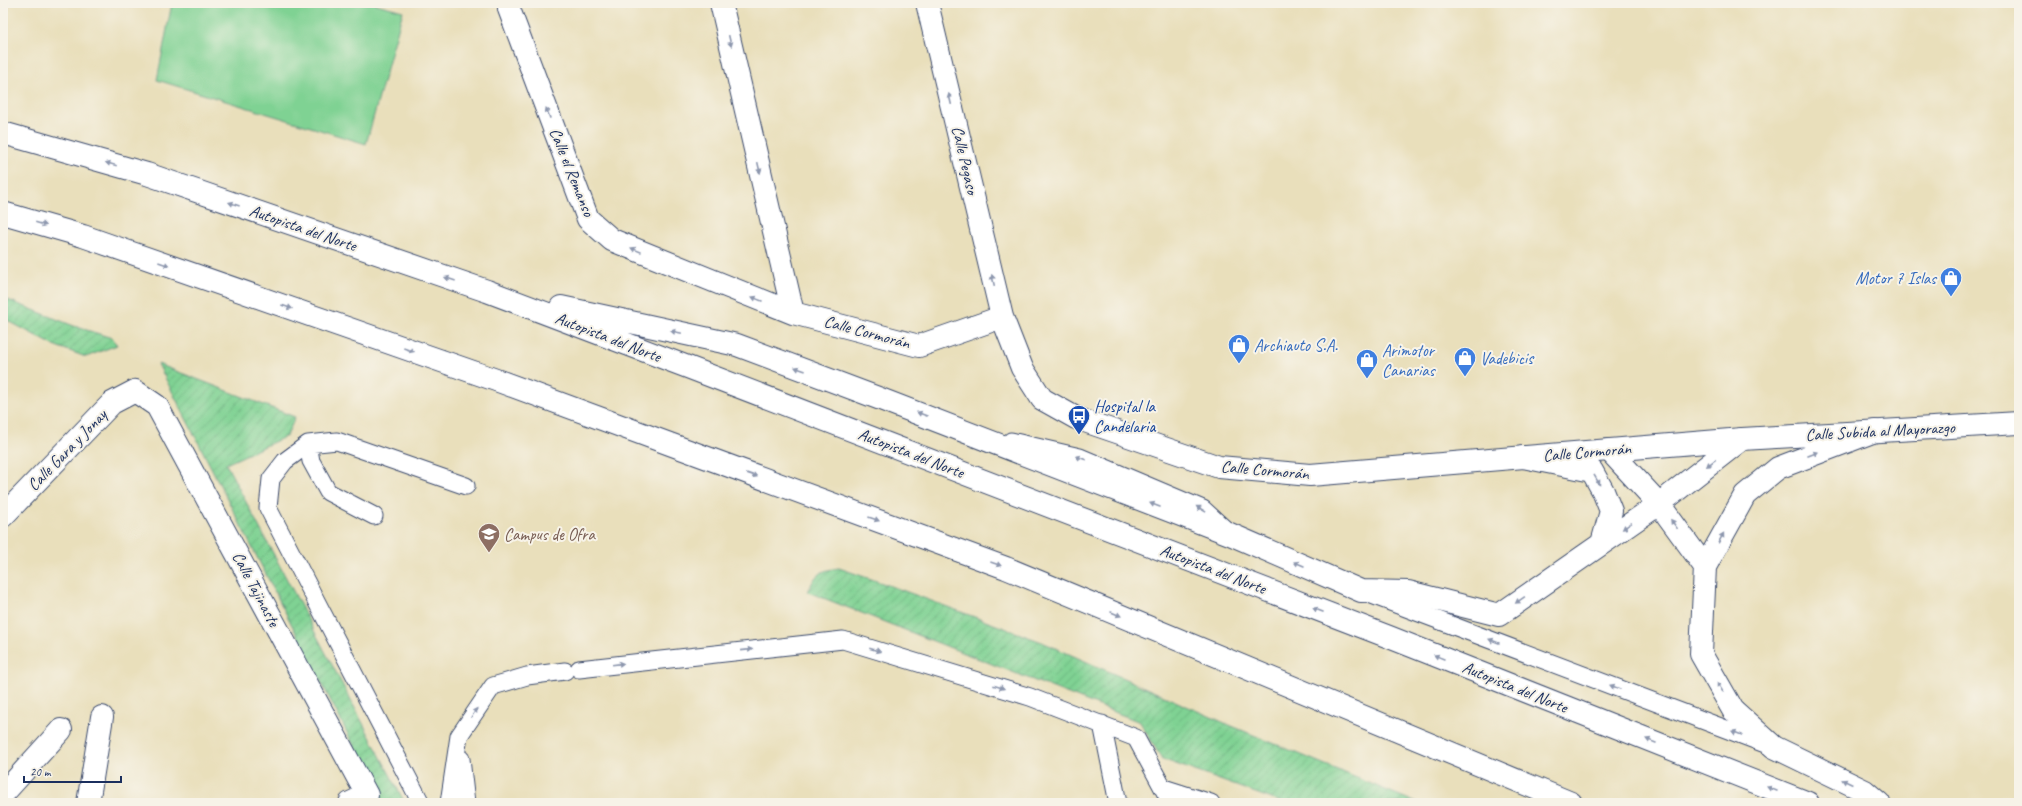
<svg xmlns="http://www.w3.org/2000/svg" width="2022" height="806" font-family="Caveat,sans-serif">
  <style>
    .garden { fill: url(#garden-furrows); stroke: #4d8078 }
    .pitch { fill: #7fd293; stroke: #4d8078 }
    .lines { fill: none; stroke-linecap: round; stroke-linejoin: round }
    .service-casing { stroke: #3a496c; stroke-width: 19 }
    .minor-casing { stroke: #3a496c; stroke-width: 24 }
    .motorway-casing { stroke: #3a496c; stroke-width: 24 }
    .service { stroke: #fff; stroke-width: 17 }
    .minor { stroke: #fff; stroke-width: 22 }
    .motorway { stroke: #fff; stroke-width: 22 }
    .oneway { fill: #8d97ae }
    .labels { text-anchor: middle; dominant-baseline: central; stroke-width: 4; stroke-linejoin: round; paint-order: stroke }
    .street-label { font-size: 17px; fill: #1b2f5e; stroke: #f7f3e8 }
    .shop-label { font-size: 17px; fill: #366cbe; stroke: #f7f3e8; text-anchor: start }
    .transit-label { font-size: 17px; fill: #164399; stroke: #f7f3e8; text-anchor: start }
    .education-label { font-size: 17px; fill: #785e54; stroke: #f7f3e8; text-anchor: start }
  </style>
  <defs>
    <pattern id="garden-furrows" width="10" height="10" patternUnits="userSpaceOnUse"><rect width="10" height="10" fill="#7fd293"/><path d="M-1 1l2-2M0 10L10 0M9 11l2-2" fill="none" stroke="#67ab7b"/></pattern>
  </defs>
  <rect width="100%" height="100%" fill="#f7f3e8"/>
  <filter id="ink" filterUnits="userSpaceOnUse"><feTurbulence type="fractalNoise" baseFrequency=".025" numOctaves="2"/><feDisplacementMap in="SourceGraphic" scale="8" xChannelSelector="R" yChannelSelector="G"/><feConvolveMatrix kernelMatrix="1 2 1 2 8 2 1 2 1" color-interpolation-filters="sRGB"/></filter>
  <filter id="wash" filterUnits="userSpaceOnUse"><feTurbulence type="fractalNoise" baseFrequency=".012" numOctaves="4" result="noise"/><feDisplacementMap in="SourceGraphic" scale="16" xChannelSelector="R" yChannelSelector="G"/><feGaussianBlur stdDeviation="0.9" result="paint"/><feColorMatrix in="noise" values="0 0 0 0 0 0 0 0 0 0 0 0 0 0 0 0 0 1.4 0 .05"/><feComposite in="paint" operator="in"/></filter>
  <g filter="url(#wash)">
    <rect width="100%" height="100%" fill="#e9dfbb"/>
    <path class="garden" d="M3,298L74,326L112,338L117,345L86,357L53,345L3,318Z
      M158,364L295,417L287,436L226,464L405,803H366L364,773L358,754Z
      M839,568L891,586L1042,642L1227,724L1417,803H1283L1162,759L1140,722L808,592C816,573 819,571 839,568Z"/>
    <path class="pitch" d="M172,3H373L403,11L366,144L157,80Z"/>
  </g>
  <g filter="url(#ink)">
    <g class="lines">
      <g class="service-casing">
        <path id="service" d="M1011,441L1080,457L1203,509L1226,530
          M308,444L311,461L328,492L374,516
          M1372,595L1768,745
          M579,669L843,640L1030,697L1136,738L1171,803
          M1102,724L1118,803
          M461,759L466,803
          M1164,788L1211,803
          M421,803L268,508L271,479L285,461L308,444L337,441L466,486
          M449,803L459,736L493,686L527,676L565,671"/>
      </g>
      <g class="minor-casing">
        <path id="minor" d="M509,3V9L588,219L612,240L793,313L919,346L1002,317
          M721,3L793,313
          M927,3L1002,317L1022,368L1042,399L1076,418L1219,467L1310,475L1742,439L2019,423
          M3,516L112,403L135,391L157,406L367,795L350,803
          M3,794L61,730
          M88,803L102,717"/>
      </g>
      <g class="motorway-casing">
        <path id="motorway" d="M3,133L147,174L487,291L685,366L1389,637L1808,803
          M3,213L83,236L496,380L1006,568L1571,803
          M561,307L737,345L878,398L1230,534L1361,591L1408,592L1499,615L1659,504L1742,439
          M1875,431L1778,468L1745,495L1705,567L1701,654L1733,710L1774,747L1865,791L1879,803
          M1609,450L1659,504L1705,567
          M1523,457L1592,471L1603,491L1611,511L1602,543"/>
      </g>
      <use href="#service" class="service"/>
      <use href="#minor" class="minor"/>
      <use href="#motorway" class="motorway"/>
    </g>
    <defs><path id="oneway-solid" d="M-6-.8H1V-3.2L6.5 0L1 3.2V.8H-6Z"/></defs>
    <g class="oneway">
      <use href="#oneway-solid" transform="translate(730 41) rotate(77)"/>
      <use href="#oneway-solid" transform="translate(950 99) rotate(-103)"/>
      <use href="#oneway-solid" transform="translate(548 113) rotate(-111)"/>
      <use href="#oneway-solid" transform="translate(111 164) rotate(-164)"/>
      <use href="#oneway-solid" transform="translate(759 168) rotate(77)"/>
      <use href="#oneway-solid" transform="translate(234 204) rotate(-161)"/>
      <use href="#oneway-solid" transform="translate(41 224) rotate(16)"/>
      <use href="#oneway-solid" transform="translate(636 250) rotate(-158)"/>
      <use href="#oneway-solid" transform="translate(164 264) rotate(19)"/>
      <use href="#oneway-solid" transform="translate(450 279) rotate(-161)"/>
      <use href="#oneway-solid" transform="translate(993 280) rotate(-103)"/>
      <use href="#oneway-solid" transform="translate(757 299) rotate(-158)"/>
      <use href="#oneway-solid" transform="translate(287 307) rotate(19)"/>
      <use href="#oneway-solid" transform="translate(676 332) rotate(-168)"/>
      <use href="#oneway-solid" transform="translate(409 350) rotate(19)"/>
      <use href="#oneway-solid" transform="translate(800 369) rotate(-160)"/>
      <use href="#oneway-solid" transform="translate(922 414) rotate(-159)"/>
      <use href="#oneway-solid" transform="translate(1813 454) rotate(-21)"/>
      <use href="#oneway-solid" transform="translate(1081 458) rotate(-161)"/>
      <use href="#oneway-solid" transform="translate(1711 463) rotate(142)"/>
      <use href="#oneway-solid" transform="translate(752 475) rotate(20)"/>
      <use href="#oneway-solid" transform="translate(1597 480) rotate(60)"/>
      <use href="#oneway-solid" transform="translate(1155 505) rotate(-159)"/>
      <use href="#oneway-solid" transform="translate(1201 509) rotate(-149)"/>
      <use href="#oneway-solid" transform="translate(874 519) rotate(20)"/>
      <use href="#oneway-solid" transform="translate(1674 524) rotate(-126)"/>
      <use href="#oneway-solid" transform="translate(1627 526) rotate(145)"/>
      <use href="#oneway-solid" transform="translate(1721 538) rotate(-61)"/>
      <use href="#oneway-solid" transform="translate(996 564) rotate(20)"/>
      <use href="#oneway-solid" transform="translate(1299 564) rotate(-157)"/>
      <use href="#oneway-solid" transform="translate(1520 600) rotate(145)"/>
      <use href="#oneway-solid" transform="translate(1318 610) rotate(-159)"/>
      <use href="#oneway-solid" transform="translate(1116 614) rotate(23)"/>
      <use href="#oneway-solid" transform="translate(1494 641) rotate(-159)"/>
      <use href="#oneway-solid" transform="translate(747 650) rotate(-6)"/>
      <use href="#oneway-solid" transform="translate(875 650) rotate(17)"/>
      <use href="#oneway-solid" transform="translate(1439 657) rotate(-158)"/>
      <use href="#oneway-solid" transform="translate(618 664) rotate(-7)"/>
      <use href="#oneway-solid" transform="translate(999 687) rotate(17)"/>
      <use href="#oneway-solid" transform="translate(1615 687) rotate(-159)"/>
      <use href="#oneway-solid" transform="translate(1720 687) rotate(-120)"/>
      <use href="#oneway-solid" transform="translate(474 713) rotate(-57)"/>
      <use href="#oneway-solid" transform="translate(1737 733) rotate(-159)"/>
      <use href="#oneway-solid" transform="translate(1651 741) rotate(-158)"/>
      <use href="#oneway-solid" transform="translate(1847 782) rotate(-155)"/>
      <use href="#oneway-solid" transform="translate(1772 789) rotate(-158)"/>
    </g>
  </g>
  <defs>
    <g id="shop-pin" transform="scale(1.15)"><path d="M0 17L-7.5 6A9.5 9.5 0 1 1 7.5 6Z" fill="#3f7fe0" stroke="#f7f3e8"/><path d="M-5-2.5h2.3a2.7 3.5 0 0 1 5.4 0H5L5.5 6h-11ZM-1.5-2.5h3a1.5 2.3 0 0 0-3 0Z" fill="#fff"/></g>
    <g id="bus-pin" transform="scale(1.15)"><path d="M0 17L-7.5 6A9.5 9.5 0 1 1 7.5 6Z" fill="#1a4fb4" stroke="#f7f3e8"/><path d="M-5-6H5V4H4V6H2V4H-2V6H-4V4H-5ZM-3.5-4V0h7V-4ZM-3.5 1.2v1.5H-2V1.2ZM2 1.2v1.5H3.5V1.2Z" fill="#fff"/></g>
    <g id="university-pin" transform="scale(1.15)"><path d="M0 17L-7.5 6A9.5 9.5 0 1 1 7.5 6Z" fill="#8d6e63" stroke="#f7f3e8"/><path d="M0-5L7-2L0 1L-7-2ZM-4 1L0 2.5L4 1V4Q0 6-4 4Z" fill="#fff"/></g>
  </defs>
  <g fill-rule="evenodd">
    <use href="#shop-pin" x="1951" y="278"/>
    <use href="#shop-pin" x="1239" y="345"/>
    <use href="#shop-pin" x="1465" y="358"/>
    <use href="#shop-pin" x="1367" y="360"/>
    <use href="#bus-pin" x="1079" y="416"/>
    <use href="#university-pin" x="489" y="534"/>
  </g>
  <g class="labels">
    <g class="street-label">
      <text transform="translate(965 160) rotate(77)">Calle Pegaso</text>
      <text transform="translate(572 172) rotate(68)">Calle el Remanso</text>
      <text transform="translate(303 228) rotate(19)">Autopista del Norte</text>
      <text transform="translate(867 332) rotate(15)">Calle Cormorán</text>
      <text transform="translate(608 337) rotate(21)">Autopista del Norte</text>
      <text transform="translate(1880 431) rotate(-3)">Calle Subida al Mayorazgo</text>
      <text transform="translate(67 450) rotate(-46)">Calle Gara y Jonay</text>
      <text transform="translate(1587 452) rotate(-5)">Calle Cormorán</text>
      <text transform="translate(911 453) rotate(21)">Autopista del Norte</text>
      <text transform="translate(1265 470) rotate(5)">Calle Cormorán</text>
      <text transform="translate(1213 569) rotate(21)">Autopista del Norte</text>
      <text transform="translate(256 589) rotate(62)">Calle Tajinaste</text>
      <text transform="translate(1515 687) rotate(22)">Autopista del Norte</text>
    </g>
    <g class="shop-label">
      <text x="1936" y="278" text-anchor="end">Motor 7 Islas</text>
      <text x="1254" y="345">Archiauto S.A.</text>
      <text x="1382" y="350">Arimotor<tspan x="1382" dy="20">Canarias</tspan></text>
      <text x="1480" y="358">Vadebicis</text>
    </g>
    <g class="transit-label">
      <text x="1094" y="406">Hospital la<tspan x="1094" dy="20">Candelaria</tspan></text>
    </g>
    <g class="education-label">
      <text x="504" y="534">Campus de Ofra</text>
    </g>
  </g>
  <rect width="2022" height="806" fill="none" stroke="#f7f3e8" stroke-width="16"/>
  <path d="M24 776v6h97v-6" fill="none" stroke="#1b2f5e" stroke-width="2"/>
  <text x="30" y="776" font-size="12" fill="#1b2f5e" stroke="#f7f3e8" stroke-width="3" paint-order="stroke">20 m</text>
</svg>
